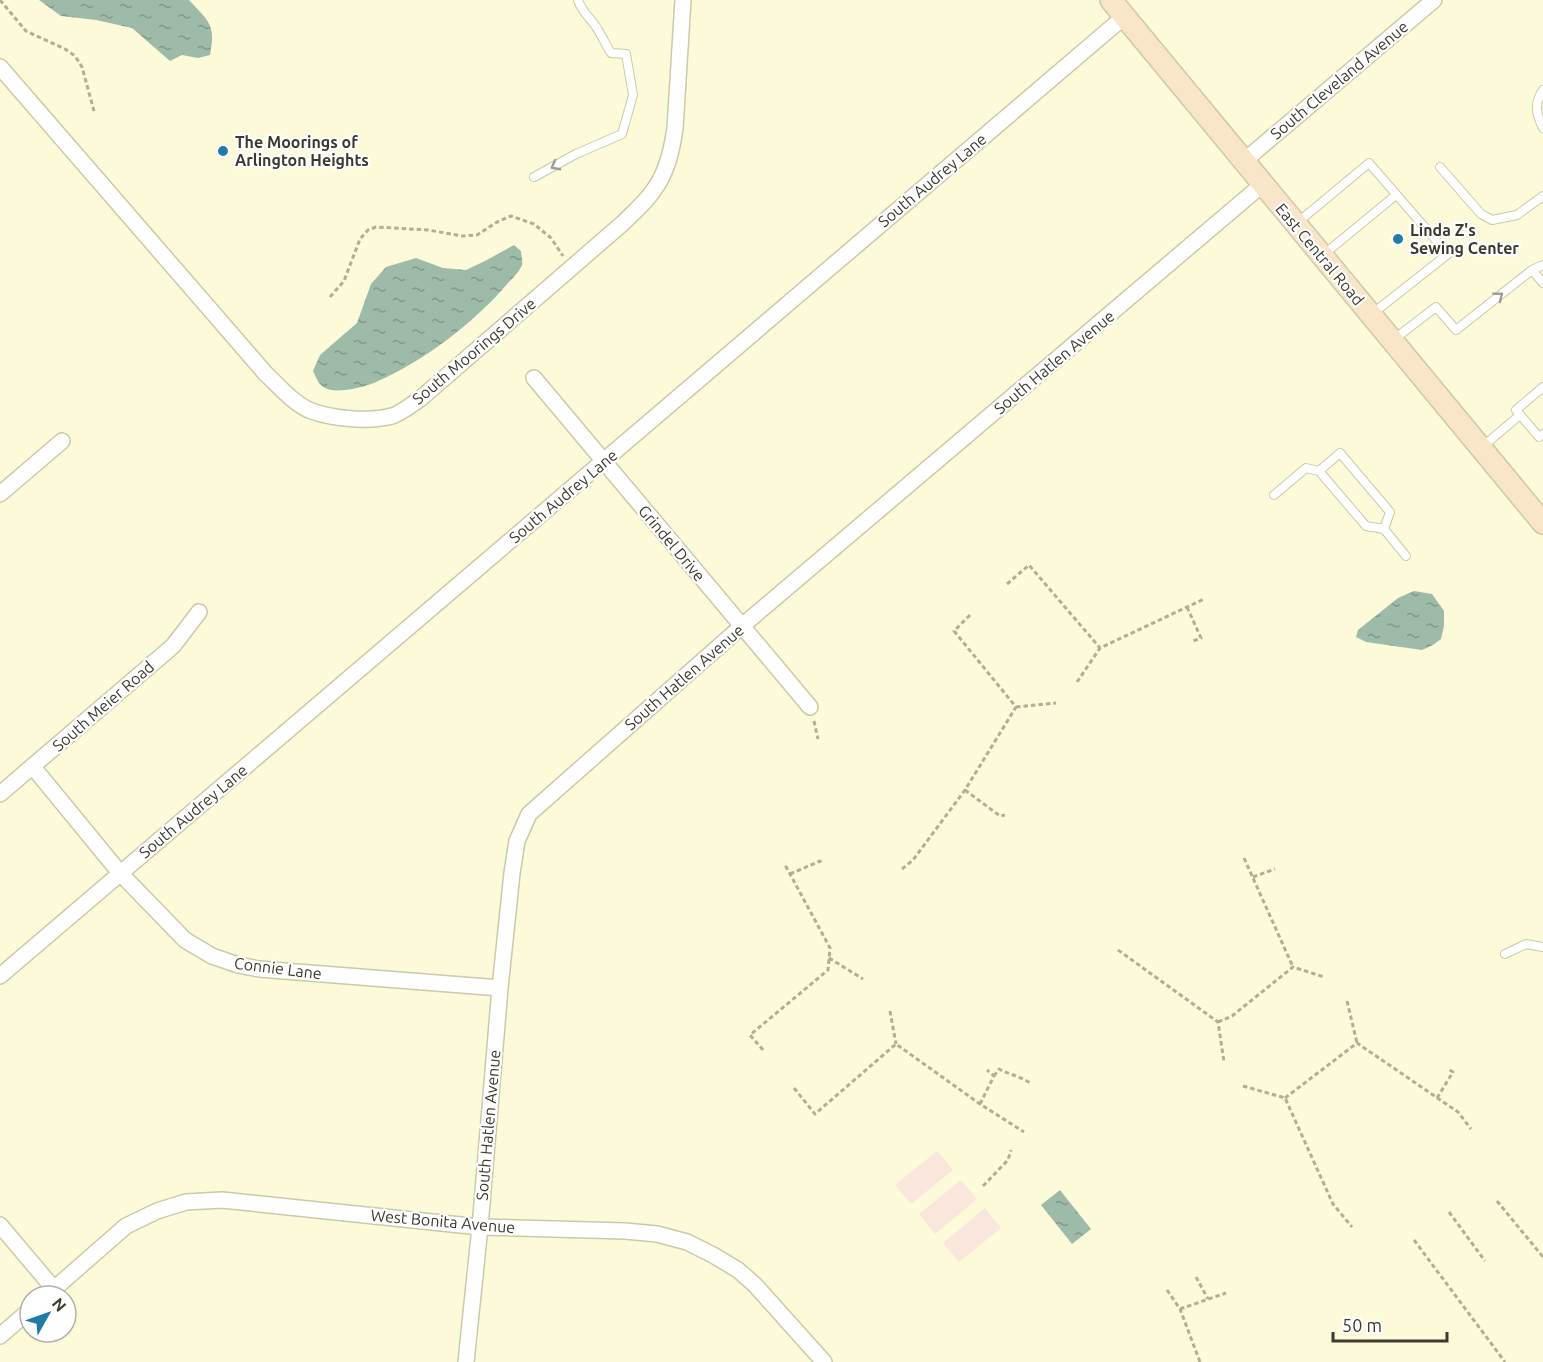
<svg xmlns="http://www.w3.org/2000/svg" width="1543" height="1362" viewBox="0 0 1543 1362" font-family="Ubuntu,sans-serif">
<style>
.grass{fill:#fae6dc}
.water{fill:url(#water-ripples)}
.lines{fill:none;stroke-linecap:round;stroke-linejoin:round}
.lane-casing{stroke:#ccc9a9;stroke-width:10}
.street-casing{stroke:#ccc9a9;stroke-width:18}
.secondary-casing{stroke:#ccc9a9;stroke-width:24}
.path{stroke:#b1ae96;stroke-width:3;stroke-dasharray:4.5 3;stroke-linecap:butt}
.lane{stroke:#fff;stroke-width:8}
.street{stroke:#fff;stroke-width:15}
.secondary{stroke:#f9e6c9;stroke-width:21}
.oneway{stroke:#9e9c96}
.poi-dot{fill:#217ba9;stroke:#fff;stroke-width:2}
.labels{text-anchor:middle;stroke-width:4.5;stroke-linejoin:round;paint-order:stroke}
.street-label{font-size:16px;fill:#3c3a2e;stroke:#fff}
.poi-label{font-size:16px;font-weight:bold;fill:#3c3a2e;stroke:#fff;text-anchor:start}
</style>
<defs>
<pattern id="water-ripples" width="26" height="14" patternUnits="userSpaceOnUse" patternTransform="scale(1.5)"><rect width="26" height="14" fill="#9ebaa8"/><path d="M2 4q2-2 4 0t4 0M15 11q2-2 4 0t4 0" fill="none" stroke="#829889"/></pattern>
</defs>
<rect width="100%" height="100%" fill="#fdfad9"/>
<path class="grass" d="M937 1151 953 1170 911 1204 895 1185Z
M961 1180 977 1199 935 1234 919 1214Z
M985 1208 1001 1228 959 1262 943 1243Z"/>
<path class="water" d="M39 0H189C209 22 216 24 210 55L198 58 182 55 170 61 132 28 96 20 61 16Z
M514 245 521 251C521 255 523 261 522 265 520 271 512 279 508 283 475 322 423 362 376 382 366 387 342 392 331 390 320 388 317 380 313 371L320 355 357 323 371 284 386 267 416 258 443 268 466 270 485 261Z
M1414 591 1432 594 1444 611V626L1441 639 1433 645 1422 650 1366 642 1356 637 1358 630 1398 598Z
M1060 1190 1091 1229 1072 1244 1041 1205Z"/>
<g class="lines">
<defs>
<path id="lane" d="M1543 90C1534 103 1536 114 1543 128
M1440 167 1481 214 1492 220 1517 215 1543 196
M534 177 576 154 622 134 633 95 626 54 611 53C606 45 603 38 598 30 592 19 582 13 578 0
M1297 223 1369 163 1448 254 1372 314
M1323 255 1396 195
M1532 270 1543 283
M1393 340 1436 307 1456 330 1532 270 1543 265
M1543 387 1516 410 1539 437 1543 434
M1482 447 1520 415
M1274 495 1306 468 1319 471
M1384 529 1366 526 1319 471 1340 453 1390 512 1384 529 1406 556
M1505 954 1526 944 1543 947"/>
<path id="street" d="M0 67 266 374C279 386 292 402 309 410 331 419 369 422 392 416 402 413 412 404 420 399L623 223C633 213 645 203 653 191 667 173 672 150 675 128L683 0
M1244 161 1434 0
M534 378 810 707
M0 494 62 441
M33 767 120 873 185 940 212 956 238 965 259 969 500 988
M0 794 173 646 199 612
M0 976 1125 16
M0 1225 54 1289
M46 1296 126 1226 157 1211 186 1202 222 1200 480 1227 625 1231 657 1234 687 1242 713 1255 738 1270 755 1285 824 1362
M0 1336 30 1310
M466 1362 480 1227 500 988 512 873 517 841 529 814 742 626 1263 184"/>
<path id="secondary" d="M1111 0 1543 523"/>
</defs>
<use href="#lane" class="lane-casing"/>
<use href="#street" class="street-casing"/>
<use href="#secondary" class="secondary-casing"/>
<path class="path" d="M0 0 26 31 65 49 75 56 82 67 94 111
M330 297 344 281 360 239 368 230 376 227 428 230 463 236 477 235 497 222 511 216 534 224 551 238 563 256
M1007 584 1029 565 1100 648
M1187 607 1201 638 1193 641
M1077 682 1100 648 1204 599
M1016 707 1056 703
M814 721 818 739
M965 790 1000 816 1005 815
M1244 858 1293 967
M902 869 913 860 965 790 1016 707 954 631 970 615
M790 874 820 861 822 863
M1253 877 1275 869
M1118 950 1218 1022 1224 1062
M829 958 863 979
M1347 1001 1357 1043
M890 1011 896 1044
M1218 1022 1232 1016 1293 967 1324 977
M763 1050 750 1035 828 970 830 948 784 863
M994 1076 999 1069C1010 1075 1020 1076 1030 1083
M1243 1086 1285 1098 1333 1204 1352 1227
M794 1088 815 1114 896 1044 980 1104 1024 1132
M1285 1098 1357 1043 1458 1112 1471 1129
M1437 1098 1453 1072 1448 1069
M980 1104 994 1076 987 1070
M983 1186 1008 1160 1011 1150
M1497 1201 1543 1257
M1449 1212 1485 1261
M1414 1240 1505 1362
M1196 1277 1208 1299
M1167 1290 1180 1309 1200 1362
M1180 1309 1226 1293"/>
<use href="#lane" class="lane"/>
<use href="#street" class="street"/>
<use href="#secondary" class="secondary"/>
</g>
<defs><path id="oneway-chevron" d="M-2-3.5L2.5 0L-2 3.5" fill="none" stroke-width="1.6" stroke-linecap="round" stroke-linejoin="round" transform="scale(1.5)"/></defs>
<g class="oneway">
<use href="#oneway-chevron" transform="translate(555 166) rotate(152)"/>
<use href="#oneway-chevron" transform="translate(1499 296) rotate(-38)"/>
</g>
<g class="poi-dot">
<circle cx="223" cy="151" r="6"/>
<circle cx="1398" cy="239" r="6"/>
</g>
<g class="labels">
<g class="street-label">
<text transform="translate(1339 80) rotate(-40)" y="6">South Cleveland Avenue</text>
<text transform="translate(932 180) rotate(-40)" y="6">South Audrey Lane</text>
<text transform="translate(1320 254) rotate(50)" y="6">East Central Road</text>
<text transform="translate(474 351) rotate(-40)" y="6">South Moorings Drive</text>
<text transform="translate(1054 362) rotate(-40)" y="6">South Hatlen Avenue</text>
<text transform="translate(563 496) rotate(-40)" y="6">South Audrey Lane</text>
<text transform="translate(672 543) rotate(50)" y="6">Grindel Drive</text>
<text transform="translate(684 677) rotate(-41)" y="6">South Hatlen Avenue</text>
<text transform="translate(103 706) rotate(-41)" y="6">South Meier Road</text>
<text transform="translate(193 811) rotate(-40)" y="6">South Audrey Lane</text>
<text transform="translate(278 968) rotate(7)" y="6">Connie Lane</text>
<text transform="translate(488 1125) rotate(-85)" y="6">South Hatlen Avenue</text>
<text transform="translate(443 1221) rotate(5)" y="6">West Bonita Avenue</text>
</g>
<g class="poi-label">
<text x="235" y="148">The Moorings of<tspan x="235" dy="18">Arlington Heights</tspan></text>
<text x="1410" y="236">Linda Z's<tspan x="1410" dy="18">Sewing Center</tspan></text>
</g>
</g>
<g transform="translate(48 1314) rotate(50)"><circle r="28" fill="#ffffff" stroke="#b1b0ab" stroke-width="1.5"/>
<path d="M0-4.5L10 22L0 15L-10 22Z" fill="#217ba9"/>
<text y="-9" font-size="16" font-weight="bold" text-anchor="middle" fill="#3c3a2e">N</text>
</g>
<path d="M1333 1332v9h114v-9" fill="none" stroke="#3c3a2e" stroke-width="3"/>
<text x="1342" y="1332" font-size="18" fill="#3c3a2e" stroke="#ffffff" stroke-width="4.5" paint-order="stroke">50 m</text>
</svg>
